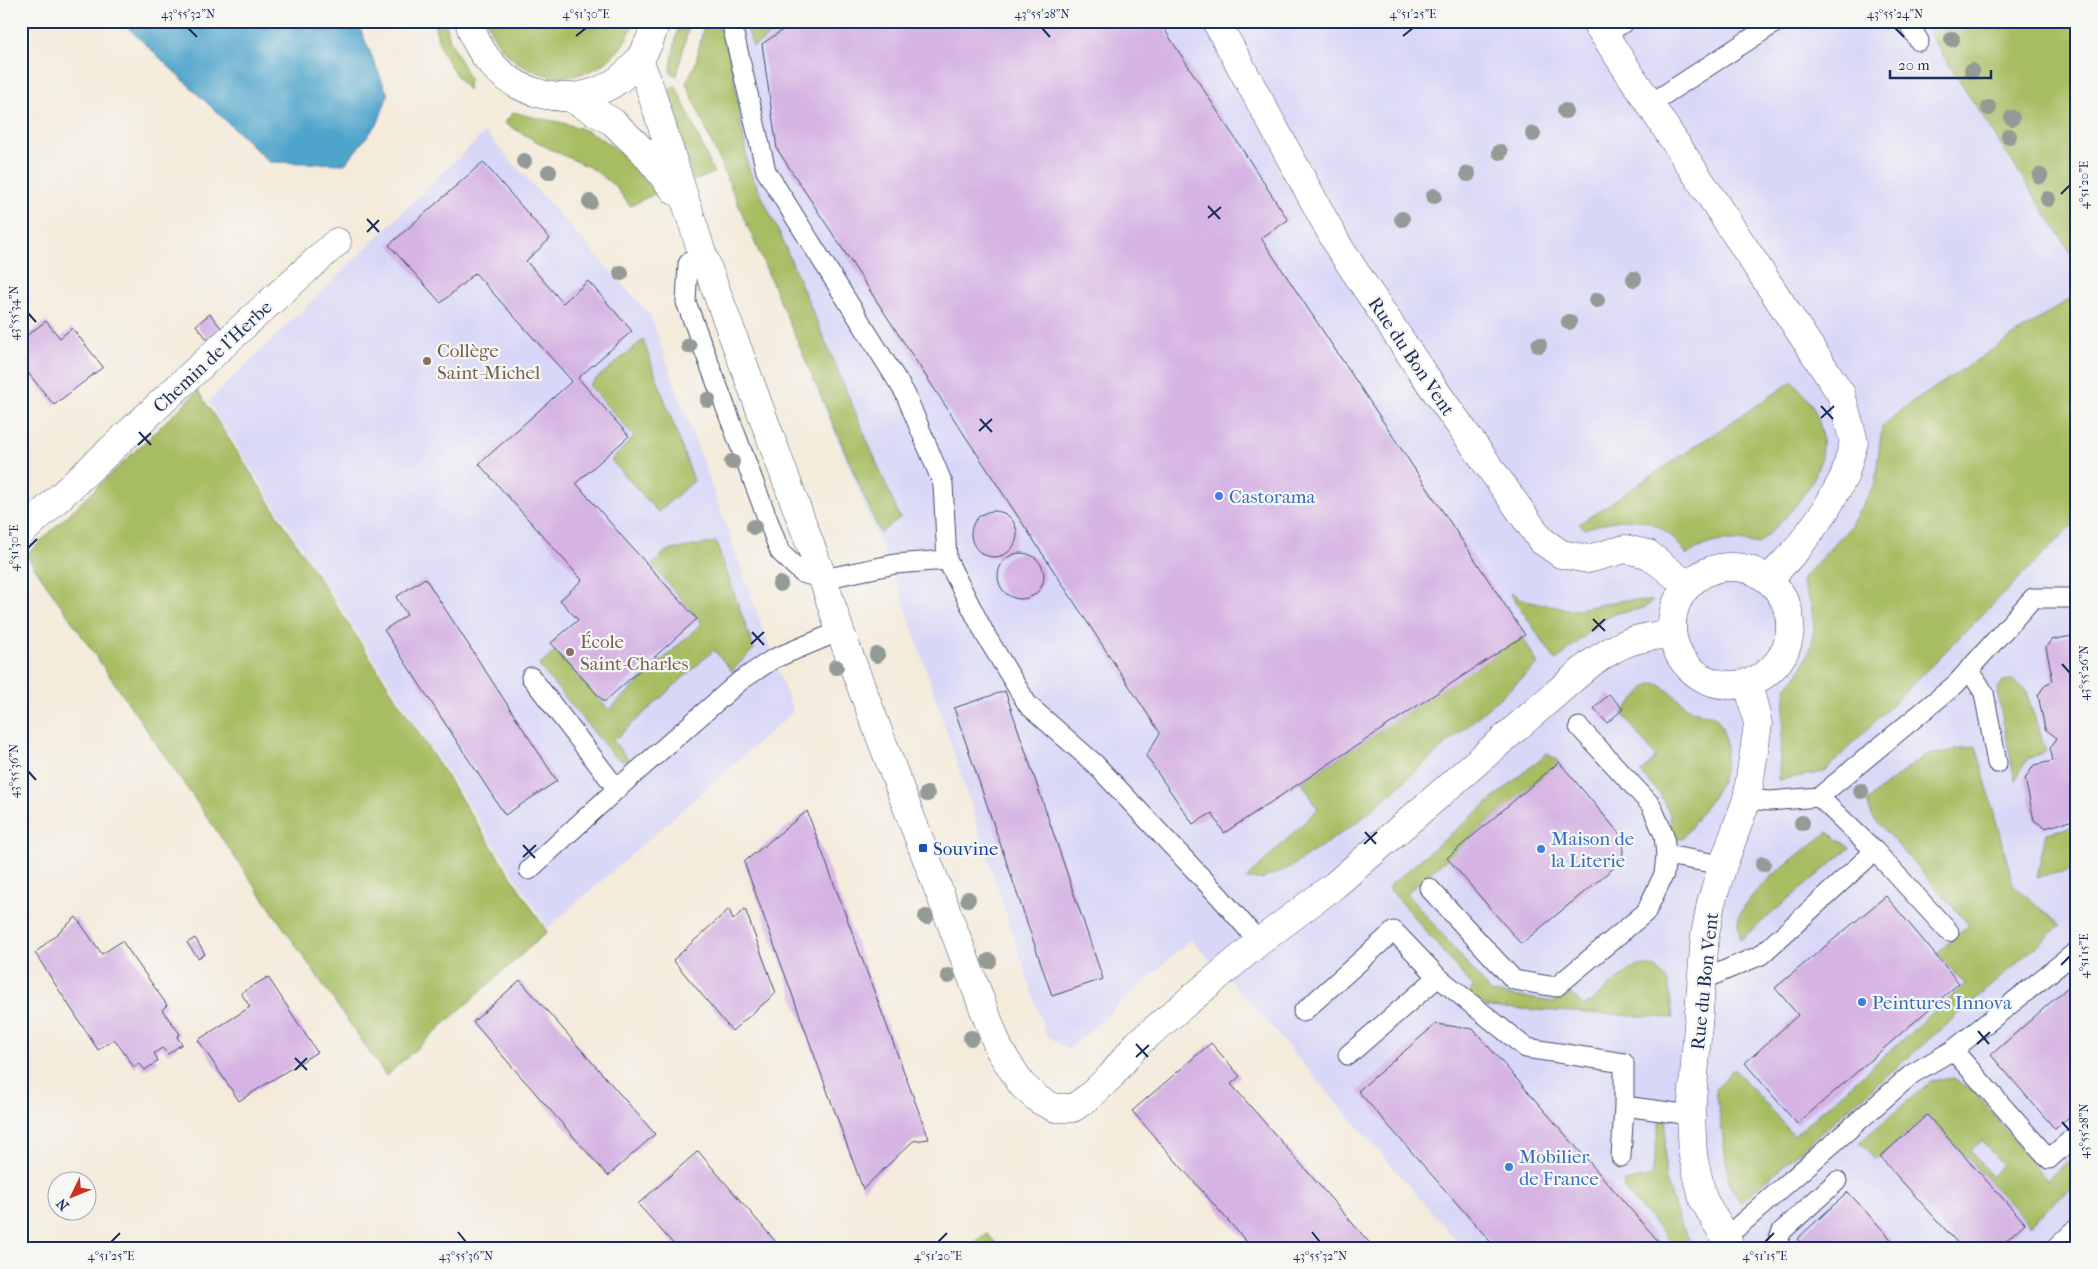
<svg xmlns="http://www.w3.org/2000/svg" width="2098" height="1269" viewBox="0 0 2098 1269" font-family="'IM FELL French Canon',serif">
<style>
.built{fill:#d9d7f7}
.green{fill:#a7bd62;stroke:#617660;fill-rule:evenodd}
.water{fill:#4fa4cb;stroke:#356a94}
.building{fill:#d5b3e3}
.lines{fill:none;stroke-linecap:round;stroke-linejoin:round}
.service-casing{stroke:#3c4b71;stroke-width:21}
.minor-casing{stroke:#3c4b71;stroke-width:29}
.tertiary-casing{stroke:#3c4b71;stroke-width:29}
.service{stroke:#fff;stroke-width:19}
.minor{stroke:#fff;stroke-width:28}
.tertiary{stroke:#fff;stroke-width:28}
.tree{fill:#949b97}
.ticks{fill:none;stroke:#1b2f5e;stroke-width:2}
.education-dot{fill:#8d6e63;stroke:#f6f6f2;stroke-width:2}
.shop-dot{fill:#3f7fe0;stroke:#f6f6f2;stroke-width:2}
.transit-dot{fill:#1a4fb4;stroke:#f6f6f2;stroke-width:2}
.labels{text-anchor:middle;stroke-width:4.5;stroke-linejoin:round;paint-order:stroke}
.education-label{font-size:19px;fill:#785e54;stroke:#f6f6f2;text-anchor:start}
.street-label{font-size:19px;fill:#1b2f5e;stroke:#f6f6f2}
.shop-label{font-size:19px;fill:#366cbe;stroke:#f6f6f2;text-anchor:start}
.transit-label{font-size:19px;fill:#164399;stroke:#f6f6f2;text-anchor:start}
.neatline{fill:none;stroke:#1b2f5e;stroke-width:2}
.ticks-label{font-size:12px;text-anchor:middle;fill:#1b2f5e}
</style>
<rect width="100%" height="100%" fill="#f6f6f2"/>
<filter id="ink" filterUnits="userSpaceOnUse"><feTurbulence type="fractalNoise" baseFrequency=".02" numOctaves="2"/><feDisplacementMap in="SourceGraphic" scale="10" xChannelSelector="R" yChannelSelector="G"/><feConvolveMatrix kernelMatrix="1 2 1 2 8 2 1 2 1" color-interpolation-filters="sRGB"/></filter>
<filter id="wash" filterUnits="userSpaceOnUse"><feTurbulence type="fractalNoise" baseFrequency=".0096" numOctaves="4" result="noise"/><feDisplacementMap in="SourceGraphic" scale="20" xChannelSelector="R" yChannelSelector="G"/><feGaussianBlur stdDeviation="1.12" result="paint"/><feColorMatrix in="noise" values="0 0 0 0 0 0 0 0 0 0 0 0 0 0 0 0 0 1.4 0 .05"/><feComposite in="paint" operator="in"/></filter>
<g filter="url(#wash)">
<rect width="100%" height="100%" fill="#f4ebdb"/>
<path class="built" d="M702 21H2077V1248H1463L1252 1005 1191 939 1069 1050 1046 1035 902 596 693 90Z
M485 132 650 315 793 712 548 928 208 402Z"/>
<path class="green" d="M434 21H445L450 40 469 78 468 90C449 67 438 51 434 21Z
M487 21H634C611 96 512 94 487 21Z
M679 21H690L677 76 670 72Z
M705 21H717L731 60 748 167 781 237 900 518 880 533 686 83 696 62Z
M745 21H791L753 47Z
M1921 21H2077V262Z
M676 86 714 173 694 181 670 116V89Z
M514 112C529 117 544 119 559 122 604 132 630 158 656 193L630 206 615 186 593 169 550 149 504 123Z
M2077 294V521L1824 772 1778 780 1786 688 1800 671 1811 648 1814 628 1811 604 1801 580 1850 527 1875 483 1882 426 1904 408Z
M643 340 694 481 658 512 611 460 634 437 589 385Z
M1793 381C1800 390 1809 399 1814 409 1841 466 1796 508 1758 544 1730 539 1711 538 1687 555 1657 512 1629 515 1584 529L1579 524Z
M198 391 547 932 386 1076 26 555Z
M716 542 754 649 732 671 714 650 613 741 630 761 621 760 613 755 539 666 555 651 609 710 702 623 652 565 666 551Z
M1510 593 1526 600 1573 610 1624 600 1653 601C1641 614 1622 608 1607 618 1589 631 1572 647 1556 661Z
M1522 636 1538 664 1359 821 1291 867 1262 879H1246L1318 809 1302 782Z
M2013 680 2025 689 2046 751 2027 759 2015 781 1997 690 2003 681Z
M1654 683C1670 688 1678 701 1691 710 1698 715 1709 711 1716 718 1730 733 1728 771 1718 787 1708 805 1695 821 1683 838L1676 840 1671 829 1670 815 1660 794 1641 773 1656 757 1622 713 1647 686Z
M1976 746 2013 884 2060 926 1740 1203 1729 1181 1716 1089 1734 1068 1794 1136 1965 984 1937 953 1969 925 1872 816 1867 802 1879 790 1924 756Z
M1547 753 1559 762 1407 893 1492 993 1555 1002 1570 992 1584 1007 1635 966H1654L1668 982 1673 1018 1486 1007 1468 995 1473 987 1388 887Z
M2077 826V869L2037 877 2046 833Z
M1828 832 1850 848 1740 940C1740 934 1738 927 1738 921 1742 893 1805 850 1828 832Z
M1954 1078 1977 1094 2046 1180 2077 1154V1183L2030 1225 1927 1115 1876 1160 1860 1142 1931 1081ZM1982 1141 2002 1164 1992 1177 1970 1151Z
M1660 1116 1666 1117 1665 1176 1679 1221 1694 1248H1680L1674 1245 1623 1188 1625 1182 1652 1176Z
M987 1233 1000 1248H970Z"/>
<path class="water" d="M121 21H357L388 95 378 123 345 164 269 162Z"/>
<g id="blocks">
<path class="building" d="M796 21H1159L1288 220 1261 238 1525 635 1224 833 1212 813 1193 824 1146 756 1160 733 777 149 762 44Z
M483 162 550 239 526 261 563 303 588 281 632 331 578 378 629 436 576 483 626 541 697 619 604 702 551 643 578 620 560 600 582 580 479 464 572 381 475 273 441 303 389 245Z
M210 314 222 329 211 344 196 325Z
M46 321 60 338 72 328 103 367 54 405 21 364V340Z
M971 534a23 23 0 1 1 46 0a23 23 0 1 1-46 0Z
M998 576a23 23 0 1 1 46 0a23 23 0 1 1-46 0Z
M425 578 557 781 505 815 384 630 407 615 396 597Z
M2077 635V819L2045 828 2034 820 2025 779 2034 765 2053 761 2050 748 2057 738 2045 729 2038 695 2046 684 2053 681 2046 647 2051 640Z
M1005 691 1103 979 1052 996 954 708Z
M1609 694 1623 709 1607 723 1594 708Z
M1559 762 1624 839 1622 861 1521 944 1447 858Z
M807 811 929 1139 913 1141 863 1189 744 862Z
M1886 896 1959 983 1797 1124 1745 1063 1798 1015 1775 988Z
M729 909 733 920 745 909 776 993 732 1031 673 960Z
M76 917 102 954 122 941 167 1005 162 1010 180 1034 177 1037 182 1044 168 1054 162 1048 154 1053 158 1061 145 1070 139 1063 134 1067 114 1039 98 1050 35 953Z
M195 938 205 954 198 958 187 943Z
M268 977 317 1052 239 1101 198 1040 250 1007 241 993Z
M2077 979V1110L2055 1129 1991 1055Z
M520 980 655 1134 608 1176 473 1022Z
M1436 1024 1473 1029 1660 1243V1248H1496L1358 1091Z
M1211 1043 1240 1076 1231 1084 1374 1248H1252L1132 1111Z
M1927 1115 2025 1223 1998 1248H1962L1880 1157Z
M698 1151 781 1248H677L638 1204Z
M1848 1192 1899 1248H1805L1797 1239Z"/>
</g>
</g>
<g filter="url(#ink)">
<use href="#blocks" fill-opacity="0" stroke="#3c4b71" stroke-width="1"/>
<g class="lines">
<defs>
<path id="service" d="M731 21 766 171 905 393 943 484 947 560 986 636 1028 705 1095 764 1220 897 1259 942
M1907 21 1919 41
M1605 35 1626 21
M1650 104 1778 21
M701 250 688 264 686 302 780 552 802 573 823 579 895 564 947 560
M21 507 33 522
M1969 669 1984 693 1997 763
M531 677 617 789
M1579 727 1651 805 1664 835 1666 855
M1819 797 1956 684 2033 598H2077
M1875 851 1949 932
M529 870 617 789 740 681 773 659 840 631
M1429 888 1514 980 1556 987 1646 912 1664 874 1666 855 1723 865
M1702 980 1761 955 1875 851 1819 797 1770 801 1747 799
M1303 1012 1394 931 1438 977
M1953 1050 2049 1159 2077 1134
M1348 1055 1438 977 1526 1048 1624 1063V1106
M1621 1157 1624 1106 1691 1115
M1725 1238 1912 1074 1953 1050 2077 951
M1775 1248 1782 1231 1837 1181
M2056 1248 2077 1228"/>
<path id="minor" d="M1216 21 1340 249 1420 369 1541 540 1561 554 1588 559 1625 549 1648 554 1687 585
M1595 21 1841 394 1854 442 1844 477 1825 511 1797 549 1768 580
M639 60 649 85 701 250 823 579 840 631 999 1049 1022 1085 1039 1100 1055 1108H1073L1089 1097 1111 1076 1137 1044 1259 942 1335 885 1590 664C1621 643 1634 637 1672 634
M569 97 613 122 645 153 675 191
M21 533 248 322 337 242
M1672 626a59 59 0 1 1 118 0a59 59 0 1 1-118 0Z
M1731 1248 1703 1199 1693 1156 1691 1115 1705 935 1711 903 1723 865 1747 799 1758 724 1748 682"/>
<path id="tertiary" d="M469 21C488 99 590 126 639 59 648 48 652 35 656 21"/>
</defs>
<use href="#service" class="service-casing"/>
<use href="#minor" class="minor-casing"/>
<use href="#tertiary" class="tertiary-casing"/>
<use href="#service" class="service"/>
<use href="#minor" class="minor"/>
<use href="#tertiary" class="tertiary"/>
</g>
<g class="tree">
<circle cx="1952" cy="39" r="8"/>
<circle cx="1972" cy="71" r="8"/>
<circle cx="1989" cy="108" r="8"/>
<circle cx="1565" cy="111" r="8"/>
<circle cx="2012" cy="118" r="8"/>
<circle cx="1533" cy="134" r="8"/>
<circle cx="2009" cy="136" r="8"/>
<circle cx="1500" cy="152" r="8"/>
<circle cx="524" cy="161" r="8"/>
<circle cx="549" cy="172" r="8"/>
<circle cx="1468" cy="174" r="8"/>
<circle cx="2040" cy="176" r="8"/>
<circle cx="1434" cy="196" r="8"/>
<circle cx="2048" cy="199" r="8"/>
<circle cx="590" cy="202" r="8"/>
<circle cx="1402" cy="219" r="8"/>
<circle cx="621" cy="273" r="8"/>
<circle cx="1634" cy="279" r="8"/>
<circle cx="1597" cy="300" r="8"/>
<circle cx="1569" cy="322" r="8"/>
<circle cx="1539" cy="345" r="8"/>
<circle cx="689" cy="346" r="8"/>
<circle cx="708" cy="400" r="8"/>
<circle cx="732" cy="462" r="8"/>
<circle cx="754" cy="527" r="8"/>
<circle cx="780" cy="584" r="8"/>
<circle cx="877" cy="655" r="8"/>
<circle cx="836" cy="667" r="8"/>
<circle cx="1861" cy="791" r="8"/>
<circle cx="927" cy="794" r="8"/>
<circle cx="1802" cy="823" r="8"/>
<circle cx="1763" cy="864" r="8"/>
<circle cx="968" cy="899" r="8"/>
<circle cx="926" cy="917" r="8"/>
<circle cx="989" cy="961" r="8"/>
<circle cx="948" cy="976" r="8"/>
<circle cx="971" cy="1038" r="8"/>
</g>
</g>
<path class="ticks" d="M188 28 197 37M1042 28 1050 37M1895 28 1904 37M576 36 586 28M1403 36 1413 28M2061 194 2070 185M1208 206 1220 219M1208 218 1221 207M367 219 379 232M367 232 379 220M28 313 36 322M1821 406 1833 419M1821 418 1834 406M980 419 992 432M979 431 992 419M139 432 151 445M138 445 151 433M28 548 37 539M1593 619 1605 631M1592 631 1605 619M752 632 764 645M751 644 764 632M2062 664 2070 673M28 771 36 780M1365 832 1376 844M1364 844 1377 832M523 845 535 858M523 857 536 845M2061 965 2070 956M1978 1031 1989 1044M1136 1044 1148 1057M1977 1044 1990 1032M1136 1057 1149 1045M295 1058 307 1070M295 1070 307 1058M2062 1122 2070 1131M458 1232 466 1242M1312 1232 1320 1242M111 1242 120 1233M938 1242 947 1233M1765 1242 1774 1233"/>
<g class="education-dot">
<circle cx="427" cy="361" r="5"/>
<circle cx="570" cy="652" r="5"/>
</g>
<g class="shop-dot">
<circle cx="1219" cy="496" r="5"/>
<circle cx="1541" cy="849" r="5"/>
<circle cx="1862" cy="1002" r="5"/>
<circle cx="1509" cy="1167" r="5"/>
</g>
<rect class="transit-dot" x="918" y="843" width="10" height="10" rx="2.5"/>
<g class="labels">
<g class="education-label">
<text x="437" y="357">Collège<tspan x="437" dy="22">Saint-Michel</tspan></text>
<text x="580" y="648">École<tspan x="580" dy="22">Saint-Charles</tspan></text>
</g>
<g class="street-label">
<text transform="translate(212 356) rotate(-43)" y="7">Chemin de l'Herbe</text>
<text transform="translate(1412 356) rotate(56)" y="7">Rue du Bon Vent</text>
<text transform="translate(1704 981) rotate(-84)" y="7">Rue du Bon Vent</text>
</g>
<g class="shop-label">
<text x="1229" y="503">Castorama</text>
<text x="1551" y="845">Maison de<tspan x="1551" dy="22">la Literie</tspan></text>
<text x="1872" y="1009">Peintures Innova</text>
<text x="1519" y="1163">Mobilier<tspan x="1519" dy="22">de France</tspan></text>
</g>
<g class="transit-label">
<text x="933" y="855">Souvine</text>
</g>
</g>
<rect width="2098" height="1269" fill="none" stroke="#f6f6f2" stroke-width="55"/>
<g transform="translate(72 1196) rotate(227)"><circle r="24" fill="#f6f6f2" stroke="#9ea6b7"/>
<path d="M0-4L9 19L0 12L-9 19Z" fill="#c8321e"/>
<text y="-8" font-size="14" font-weight="bold" text-anchor="middle" fill="#1b2f5e">N</text>
</g>
<path d="M1890 70v8h101v-8" fill="none" stroke="#1b2f5e" stroke-width="2.5"/>
<text x="1898" y="70" font-size="15" fill="#1b2f5e" stroke="#f6f6f2" stroke-width="4" paint-order="stroke">20 m</text>
<rect x="28" y="28" width="2042" height="1214" class="neatline"/>
<g class="ticks-label">
<text x="188" y="18">43°55'32"N</text>
<text x="586" y="18">4°51'30"E</text>
<text x="1042" y="18">43°55'28"N</text>
<text x="1413" y="18">4°51'25"E</text>
<text x="1895" y="18">43°55'24"N</text>
<text transform="translate(2084 185) rotate(-90)" y="4">4°51'20"E</text>
<text transform="translate(14 313) rotate(-90)" y="4">43°55'34"N</text>
<text transform="translate(14 548) rotate(-90)" y="4">4°51'30"E</text>
<text transform="translate(2084 673) rotate(-90)" y="4">43°55'26"N</text>
<text transform="translate(14 771) rotate(-90)" y="4">43°55'36"N</text>
<text transform="translate(2084 956) rotate(-90)" y="4">4°51'15"E</text>
<text transform="translate(2084 1131) rotate(-90)" y="4">43°55'28"N</text>
<text x="111" y="1260">4°51'25"E</text>
<text x="466" y="1260">43°55'36"N</text>
<text x="938" y="1260">4°51'20"E</text>
<text x="1320" y="1260">43°55'32"N</text>
<text x="1765" y="1260">4°51'15"E</text>
</g>
</svg>
